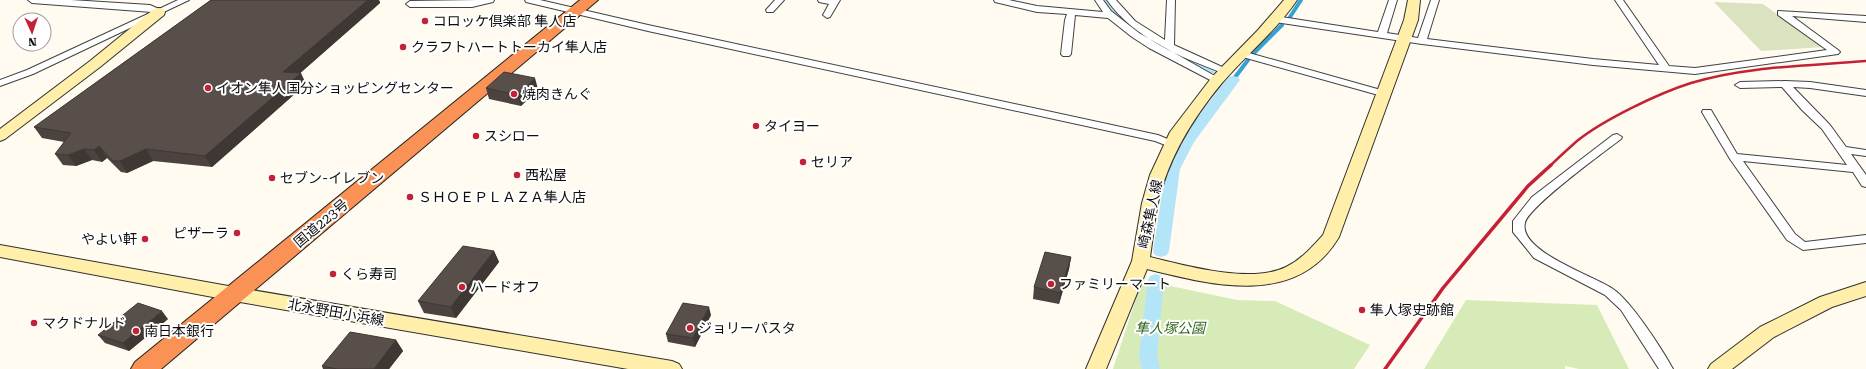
<svg xmlns="http://www.w3.org/2000/svg" width="1866" height="369" viewBox="0 0 1866 369" font-family="'Roboto Serif','Noto Sans JP',serif">
<style>
.green{fill:#d7ebb8}
.cemetery{fill:#dae2c0}
.lines{fill:none;stroke-linecap:round;stroke-linejoin:round}
.stream{stroke:#37a1d2;stroke-width:4}
.canal{fill:#b3e4f8;fill-rule:evenodd}
.street-casing{stroke:#414141;stroke-width:2}
.secondary-casing{stroke:#303030;stroke-width:2}
.highway-casing{stroke:#1f1f1f;stroke-width:2}
.street{fill:#fff;fill-rule:evenodd}
.secondary{fill:#ffefab;fill-rule:evenodd}
.highway{fill:#f99254;fill-rule:evenodd}
.rail-far1{stroke:#c42137;stroke-width:2.5}
.rail{stroke:#c42137;stroke-width:3.5}
.wall{fill:#4c4340}
.shaded-wall{fill:#3e3734}
.building{fill:#584e4a;stroke:#3e3734}
.poi-dot{fill:#c42137;stroke:#fff;stroke-width:1.5}
.labels{text-anchor:middle;stroke-width:4;stroke-linejoin:round;paint-order:stroke}
.poi-label{font-size:14px;fill:#0e0e0e;stroke:#fff;text-anchor:start}
.street-label{font-size:14px;fill:#0e0e0e;stroke:#fff}
.park-label{font-size:14px;font-style:italic;fill:#32691c;stroke:#fff}
</style>
<rect width="100%" height="100%" fill="#fffbf0"/>
<path class="green" d="M1142 280 1237 300 1275 301 1370 345 1354 369H1113Z
M1466 300 1597 305 1629 369H1579L1565 366V369H1424Z"/>
<path class="cemetery" d="M1714 2 1763 4 1823 47 1761 51Z"/>
<g class="lines">
<path class="stream" d="M1290 17 1301 0
M1253 54 1282 25
M1233 80 1248 60"/>
<path class="canal" d="M1098 0H1110C1135 33 1178 49 1214 67L1216 70 1214 73H1204L1141 40 1111 18Z
M1233 76 1238 77 1240 80 1194 142 1180 169 1169 251 1167 255 1161 257 1155 255 1153 251 1166 169 1182 138 1228 77Z
M1156 274 1162 276 1164 280 1157 356 1160 369H1142L1139 356 1148 280 1150 276Z"/>
<defs>
<path id="street" d="M28 0H71L150 5 159 9 178 0H189L33 74 0 86V80L27 70 152 12 32 3Z
M478 0H494L493 2 472 7H410L406 4 410 1Z
M525 0H540L648 25 1158 135 1177 143 1178 145 1173 148 1155 141 648 31 526 2Z
M775 0H784L773 12H767L766 10Z
M818 0H840L830 17 827 18 823 15 829 4 819 2Z
M994 0H1009L1037 6 1103 12 1095 0H1103L1111 11 1139 33 1222 80 1217 83 1214 82 1149 48 1132 37 1108 18 1075 15 1071 54 1069 56H1063L1061 54 1065 20 1067 14 1037 12 995 2Z
M1107 0H1116L1135 21 1165 40 1167 0H1175L1174 45 1231 71 1229 73H1223C1180 57 1134 38 1107 0Z
M1389 0H1397L1387 33 1418 38 1431 0H1439L1427 39 1593 59 1659 65 1615 0H1623L1669 66 1695 68 1827 50 1778 15V11L1866 16V22L1792 16 1838 50 1840 52 1838 54 1695 74 1593 65 1422 44 1275 22 1271 19 1275 16 1378 32Z
M1242 51 1388 92 1390 94 1388 96H1382L1239 56 1237 54 1239 52Z
M1785 81 1810 82 1866 90V96L1810 88 1793 87 1830 125 1846 147 1866 150V156L1851 154 1866 175V187L1862 186 1853 172 1743 161 1795 234 1805 242 1866 235V243L1803 250 1787 240 1730 159 1702 112 1703 110H1711L1737 154 1847 165 1822 129 1802 110 1782 87 1740 88 1735 85 1740 82Z
M1617 134 1622 137 1621 139C1604 152 1528 207 1525 223 1518 251 1594 276 1613 289 1631 301 1662 349 1673 369H1659L1621 310 1605 295 1534 258 1513 232V221L1532 197 1613 135Z"/>
<path id="secondary" d="M1284 0H1297C1276 31 1246 55 1222 83 1193 118 1168 158 1158 203 1154 221 1153 239 1150 257 1187 266 1251 284 1286 267 1302 259 1312 247 1323 235L1404 20 1408 0H1420L1418 20 1339 237C1297 308 1212 285 1147 269L1106 369H1086L1132 261 1142 203 1150 175 1170 132 1212 77 1258 30Z
M159 8 164 9 165 12 164 15 100 67 5 139 0 141V129L90 61 154 9Z
M0 245 234 287 672 361 679 364 682 369H628L234 301 0 257Z
M1866 282V296L1832 307 1774 337 1732 369H1708L1711 364 1760 327 1820 297Z"/>
<path id="highway" d="M580 0H598L161 369H131L135 362Z"/>
</defs>
<use href="#street" class="street-casing"/>
<use href="#secondary" class="secondary-casing"/>
<use href="#highway" class="highway-casing"/>
<use href="#street" class="street"/>
<use href="#secondary" class="secondary"/>
<use href="#highway" class="highway"/>
<path class="rail-far1" d="M1550 166C1559 157 1568 149 1577 141 1603 120 1659 93 1691 83 1747 66 1808 66 1866 61"/>
<path class="rail" d="M1385 369 1443 288 1528 186 1551 165"/>
</g>
<path class="wall" d="M211 0H379L380 3 300 73 306 84 212 167 153 161 127 173 121 172 107 158 102 162 92 160 76 166 63 165 55 154 64 142 42 138 34 127Z
M486 88 538 89 521 106 489 99Z
M494 251 499 262 456 318 424 313 418 301Z
M1071 257 1069 269 1059 304 1033 299 1034 287Z
M711 315 695 347 668 342 666 334Z
M168 319 129 351 105 343 98 335Z
M396 340 403 351 389 369H323L322 366Z"/>
<path class="shaded-wall" d="M368 0H379L380 3 289 83 283 72Z
M301 73 306 84 212 167 205 156Z
M535 78 538 89 521 106 517 95Z
M99 146 107 158 102 162 94 150Z
M84 149 92 160 76 166 68 155Z
M146 149 153 161 127 173 120 161Z
M494 251 499 262 456 318 451 307Z
M1071 257 1069 269 1059 304 1060 293Z
M709 307 711 315 695 347 693 338Z
M162 311 168 319 129 351 123 343Z
M396 340 403 351 389 369H374Z"/>
<path class="building" d="M211 0H368L283 72 301 73 205 156 146 149 120 161H113L99 146 94 150 84 149 68 155 55 154 71 133 34 127Z
M504 72 535 78 517 95 486 88Z
M463 246 494 251 451 307 418 301Z
M1045 252 1071 257 1060 293 1034 287Z
M138 303 162 311 123 343 98 335Z
M683 303 709 307 693 338 666 334Z
M350 332 396 340 374 369H337L322 366Z"/>
<g class="poi-dot">
<circle cx="425" cy="21" r="4"/>
<circle cx="403" cy="47" r="4"/>
<circle cx="208" cy="88" r="4"/>
<circle cx="514" cy="94" r="4"/>
<circle cx="756" cy="126" r="4"/>
<circle cx="476" cy="136" r="4"/>
<circle cx="803" cy="162" r="4"/>
<circle cx="517" cy="175" r="4"/>
<circle cx="272" cy="178" r="4"/>
<circle cx="410" cy="197" r="4"/>
<circle cx="237" cy="233" r="4"/>
<circle cx="145" cy="239" r="4"/>
<circle cx="333" cy="274" r="4"/>
<circle cx="1051" cy="284" r="4"/>
<circle cx="462" cy="287" r="4"/>
<circle cx="1362" cy="310" r="4"/>
<circle cx="34" cy="323" r="4"/>
<circle cx="690" cy="328" r="4"/>
<circle cx="136" cy="331" r="4"/>
</g>
<g class="labels">
<g class="poi-label">
<text x="433" y="26">コロッケ倶楽部 隼人店</text>
<text x="411" y="52">クラフトハートトーカイ隼人店</text>
<text x="216" y="93">イオン隼人国分ショッピングセンター</text>
<text x="522" y="99">焼肉きんぐ</text>
<text x="764" y="131">タイヨー</text>
<text x="484" y="141">スシロー</text>
<text x="811" y="167">セリア</text>
<text x="525" y="180">西松屋</text>
<text x="280" y="183">セブン-イレブン</text>
<text x="418" y="202">ＳＨＯＥＰＬＡＺＡ隼人店</text>
<text x="229" y="238" text-anchor="end">ピザーラ</text>
<text x="137" y="244" text-anchor="end">やよい軒</text>
<text x="341" y="279">くら寿司</text>
<text x="1059" y="289">ファミリーマート</text>
<text x="470" y="292">ハードオフ</text>
<text x="1370" y="315">隼人塚史跡館</text>
<text x="42" y="328">マクドナルド</text>
<text x="698" y="333">ジョリーパスタ</text>
<text x="144" y="336">南日本銀行</text>
</g>
<g class="street-label">
<text transform="translate(1150 214) rotate(-78)" y="5">崎森隼人線</text>
<text transform="translate(321 223) rotate(-40)" y="5">国道223号</text>
<text transform="translate(336 312) rotate(10)" y="5">北永野田小浜線</text>
</g>
<g class="park-label">
<text x="1170" y="333">隼人塚公園</text>
</g>
</g>
<g transform="translate(32 32) rotate(177)"><circle r="19" fill="#ffffff" stroke="#9f9f9f"/>
<path d="M0-3L7 15L0 10L-7 15Z" fill="#c42137"/>
<text y="-6" font-size="11" font-weight="bold" text-anchor="middle" fill="#0e0e0e">N</text>
</g>
</svg>
